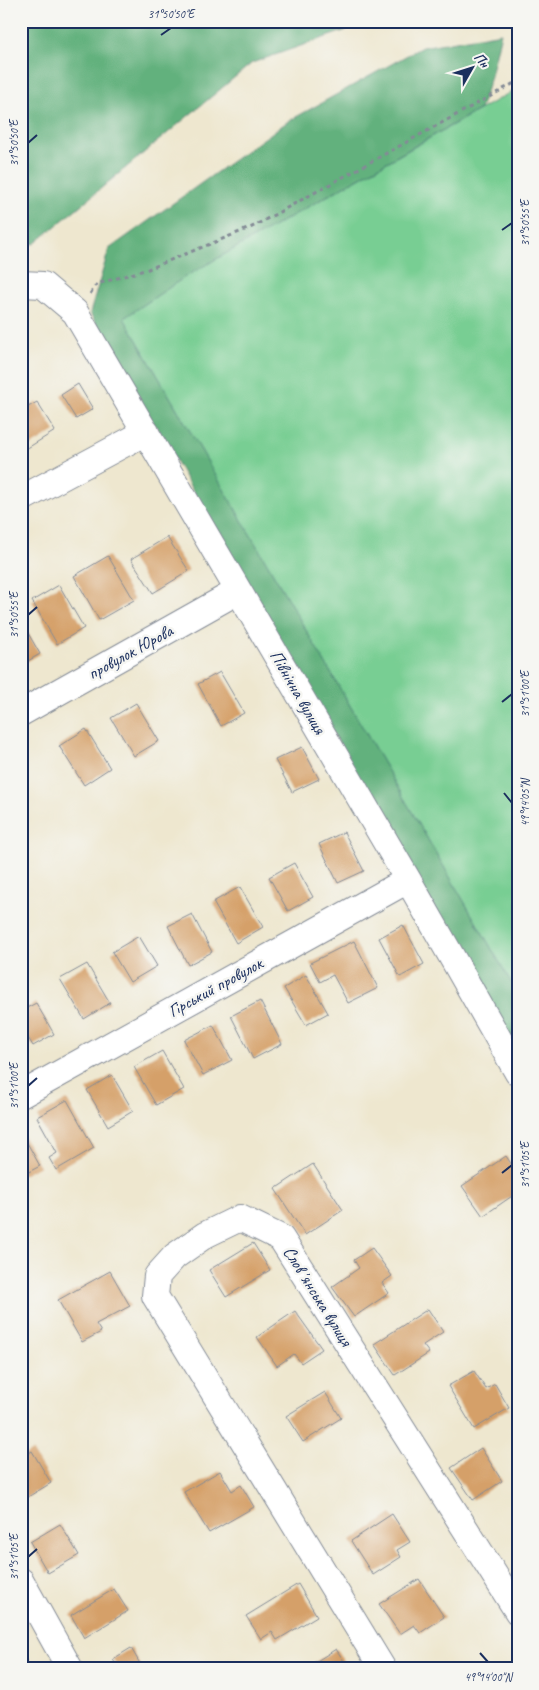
<svg xmlns="http://www.w3.org/2000/svg" width="539" height="1690" viewBox="0 0 539 1690" font-family="Caveat,sans-serif">
<style>
.green{fill:#78ce93;stroke:#4a7e78}
.forest{fill:#62b17d;stroke:#3e706e}
.building{fill:#d5a069}
.lines{fill:none;stroke-linecap:round;stroke-linejoin:round}
.street-casing{stroke:#848b96;stroke-width:28}
.path{stroke:#848b96;stroke-width:3;stroke-dasharray:4 4;stroke-linecap:butt}
.street{stroke:#fff;stroke-width:26}
.ticks{fill:none;stroke:#1b2f5e;stroke-width:2}
.labels{text-anchor:middle;stroke-width:5;stroke-linejoin:round;paint-order:stroke}
.street-label{font-size:18px;fill:#1b2f5e;stroke:#f6f6f2}
.neatline{fill:none;stroke:#1b2f5e;stroke-width:2}
.ticks-label{font-size:12px;text-anchor:middle;fill:#1b2f5e}
</style>
<rect width="100%" height="100%" fill="#f6f6f2"/>
<filter id="ink" filterUnits="userSpaceOnUse"><feTurbulence type="fractalNoise" baseFrequency=".02" numOctaves="2"/><feDisplacementMap in="SourceGraphic" scale="10" xChannelSelector="R" yChannelSelector="G"/><feConvolveMatrix kernelMatrix="1 2 1 2 8 2 1 2 1" color-interpolation-filters="sRGB"/></filter>
<filter id="wash" filterUnits="userSpaceOnUse"><feTurbulence type="fractalNoise" baseFrequency=".0096" numOctaves="4" result="noise"/><feDisplacementMap in="SourceGraphic" scale="20" xChannelSelector="R" yChannelSelector="G"/><feGaussianBlur stdDeviation="1.12" result="paint"/><feColorMatrix in="noise" values="0 0 0 0 0 0 0 0 0 0 0 0 0 0 0 0 0 1.4 0 .05"/><feComposite in="paint" operator="in"/></filter>
<g filter="url(#wash)">
<rect width="100%" height="100%" fill="#eee7cf"/>
<path class="green" d="M518 88V994L124 318 188 275Z"/>
<path class="forest" d="M21 21H372L252 63 34 244 21 242Z
M501 33 490 80 480 109 188 275 124 318 518 994V1053L90 313 109 249 287 122 422 47Z"/>
<g id="blocks">
<path class="building" d="M78 384 93 409 76 419 61 395Z
M37 402 55 431 21 452V411Z
M167 537 189 571 153 593 131 559Z
M108 556 134 600 99 620 74 576Z
M59 585 84 628 57 644 32 601Z
M21 621 40 654 21 665Z
M220 672 244 713 221 726 198 684Z
M136 703 159 741 134 756 111 718Z
M86 729 110 768 84 785 59 746Z
M302 747 319 779 292 792 275 760Z
M344 832 364 871 338 883 319 844Z
M294 863 313 897 288 911 269 877Z
M240 887 263 927 236 943 213 902Z
M192 914 212 952 188 965 168 926Z
M403 925 424 964 400 977 379 938Z
M139 936 157 966 130 982 112 952Z
M354 941 378 988 348 1003 333 975 320 982 310 963Z
M87 964 110 1003 84 1019 60 979Z
M306 975 328 1013 306 1025 284 988Z
M260 1001 282 1044 253 1059 231 1016Z
M36 1003 54 1034 33 1046 21 1026V1011Z
M213 1025 232 1060 203 1075 184 1040Z
M162 1051 184 1089 156 1105 134 1067Z
M112 1075 133 1111 108 1126 87 1090Z
M67 1100 94 1148 56 1170 49 1158 57 1153 37 1117Z
M21 1132 40 1166 21 1176Z
M506 1156 518 1174V1192L483 1216 462 1186Z
M313 1164 343 1210 305 1235 275 1189Z
M253 1243 270 1270 226 1297 209 1270Z
M372 1248 392 1276 382 1283 389 1293 354 1317 332 1287 359 1268 354 1260Z
M110 1271 130 1306 96 1324 101 1332 82 1342 58 1300Z
M428 1309 443 1332 423 1345 429 1353 395 1375 374 1344Z
M295 1311 322 1349 301 1363 294 1354 277 1366 257 1337Z
M474 1371 486 1389 495 1384 509 1408 474 1429 448 1386Z
M325 1392 341 1418 303 1442 286 1416Z
M481 1448 502 1481 473 1500 451 1468Z
M32 1451 51 1483 21 1501V1458Z
M220 1471 232 1491 241 1485 254 1507 209 1533 184 1492Z
M392 1514 410 1542 397 1550 401 1557 373 1575 351 1541Z
M60 1524 79 1555 48 1573 30 1542Z
M419 1579 444 1617 420 1633 414 1625 400 1634 379 1604Z
M298 1584 317 1616 277 1640 272 1632 261 1639 246 1616Z
M114 1589 128 1611 84 1638 71 1615Z
M131 1648 143 1669H115L117 1667 113 1659Z
M336 1649 349 1669H304Z
M25 1658 31 1669H21V1660Z"/>
</g>
</g>
<g filter="url(#ink)">
<use href="#blocks" fill-opacity="0" stroke="#848b96" stroke-width="1"/>
<g class="lines">
<defs>
<path id="street" d="M21 284 43 285 75 312 408 880 518 1073
M21 499 146 432
M21 713 238 591
M21 1095 408 880
M21 1581 70 1669
M383 1669 155 1296 157 1276 175 1256 205 1235 240 1218 281 1238 518 1612"/>
</defs>
<use href="#street" class="street-casing"/>
<path class="path" d="M90 294 97 284 148 269 252 227 518 81"/>
<use href="#street" class="street"/>
</g>
</g>
<path class="ticks" d="M161 35 171 28M28 143 37 135M502 230 512 223M28 615 37 607M502 702 512 694M504 793 512 803M28 1086 37 1078M502 1173 512 1165M28 1557 37 1549M480 1653 488 1662"/>
<g class="labels">
<g class="street-label">
<text transform="translate(130 652) rotate(-29)" y="6">провулок Юрова</text>
<text transform="translate(298 692) rotate(60)" y="6">Північна вулиця</text>
<text transform="translate(215 987) rotate(-29)" y="6">Гірський провулок</text>
<text transform="translate(318 1296) rotate(58)" y="6">Словʼянська вулиця</text>
</g>
</g>
<rect width="539" height="1690" fill="none" stroke="#f6f6f2" stroke-width="55"/>
<g transform="translate(472 68) rotate(51)" stroke="#f6f6f2" stroke-width="4" paint-order="stroke">
<path d="M0-4L9 19L0 12L-9 19Z" fill="#1b2f5e"/>
<text y="-8" font-size="14" font-weight="bold" text-anchor="middle" fill="#1b2f5e">Пн</text>
</g>
<rect x="28" y="28" width="484" height="1634" class="neatline"/>
<g class="ticks-label">
<text x="171" y="18">31°50'50"E</text>
<text transform="translate(14 143) rotate(-90)" y="4">31°50'50"E</text>
<text transform="translate(525 223) rotate(-90)" y="4">31°50'55"E</text>
<text transform="translate(14 615) rotate(-90)" y="4">31°50'55"E</text>
<text transform="translate(525 694) rotate(-90)" y="4">31°51'00"E</text>
<text transform="translate(525 803) rotate(-90)" y="4">49°14'05"N</text>
<text transform="translate(14 1086) rotate(-90)" y="4">31°51'00"E</text>
<text transform="translate(525 1165) rotate(-90)" y="4">31°51'05"E</text>
<text transform="translate(14 1557) rotate(-90)" y="4">31°51'05"E</text>
<text x="488" y="1681">49°14'00"N</text>
</g>
</svg>
